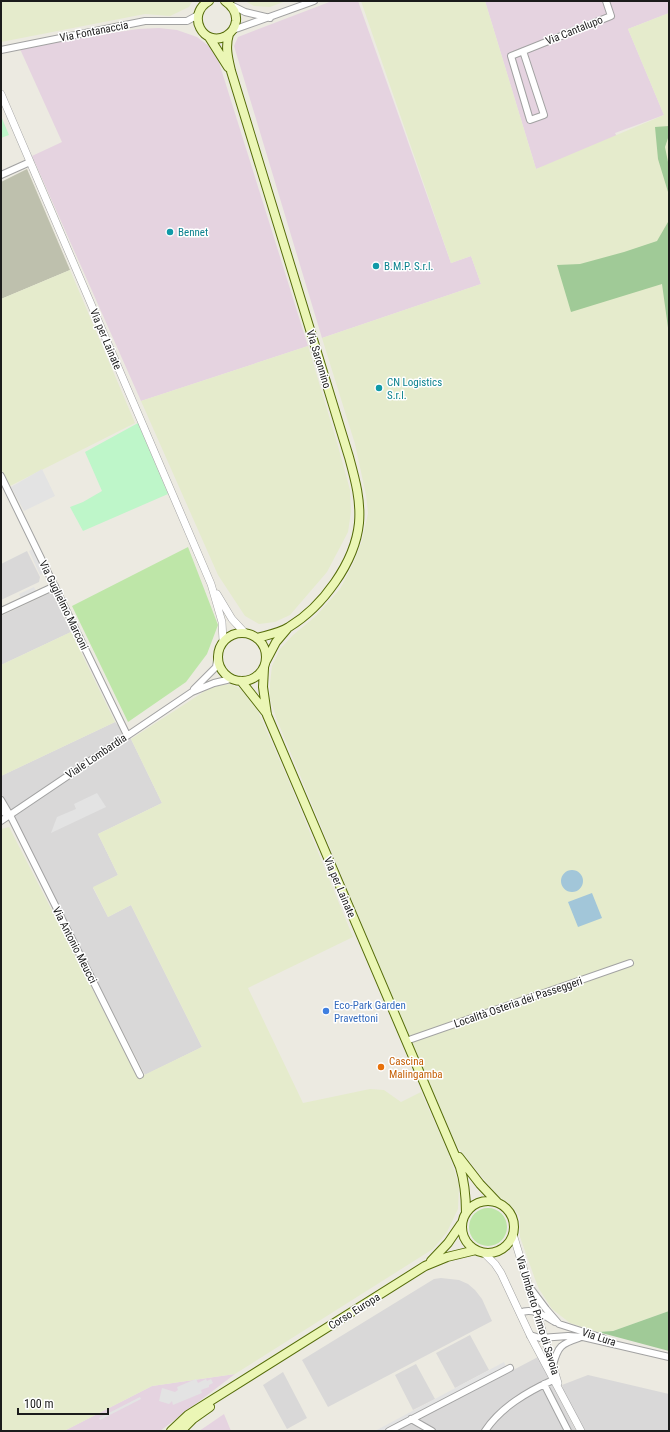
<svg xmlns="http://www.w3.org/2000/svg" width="670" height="1432" viewBox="0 0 670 1432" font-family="'Roboto Condensed',sans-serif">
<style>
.residential{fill:#d9d8d8}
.industrial{fill:#e5d3e0}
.construction{fill:#bec0ad}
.farmland{fill:#e5ebcc}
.grass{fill:#bee6a8}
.forest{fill:#a0ca97}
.park{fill:#bef6c9}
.parking{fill:#e3e3e3}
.water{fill:#a2c6d9}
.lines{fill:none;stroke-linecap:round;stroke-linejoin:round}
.minor-casing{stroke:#a2a2a2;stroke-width:8}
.tertiary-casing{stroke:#a2a2a2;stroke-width:8}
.secondary-casing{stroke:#556c09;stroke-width:10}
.minor{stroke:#fff;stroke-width:6}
.tertiary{stroke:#fff;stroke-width:7}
.secondary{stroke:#ebf6b5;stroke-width:8}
.culture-dot{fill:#0f9aa8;stroke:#fff;stroke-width:1.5}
.shop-dot{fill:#3f7fe0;stroke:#fff;stroke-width:1.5}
.food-dot{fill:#e8710a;stroke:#fff;stroke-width:1.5}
.labels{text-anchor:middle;stroke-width:3;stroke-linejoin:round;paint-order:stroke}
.street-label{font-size:11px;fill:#1b1b1b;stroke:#fff}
.culture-label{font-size:11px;fill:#0d838f;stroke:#fff;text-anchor:start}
.shop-label{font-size:11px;fill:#366cbe;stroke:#fff;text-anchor:start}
.food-label{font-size:11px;fill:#c56008;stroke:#fff;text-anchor:start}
</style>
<rect width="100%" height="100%" fill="#eceae1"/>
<path class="residential" d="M27 551 40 577 39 582 1 600V564Z
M52 592 71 632 1 665V616Z
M115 722 131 739 162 803 98 834 118 875 93 888 108 917 131 905 202 1047 145 1075 1 793V776Z
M441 1278 459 1280 468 1284 475 1290 482 1299 492 1321 328 1407 302 1360 434 1279Z
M470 1335 489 1370 455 1388 436 1353Z
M538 1357 576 1431H396Z
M416 1364 435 1399 413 1410 395 1375Z
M283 1372 307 1418 287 1429 263 1385Z
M588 1375 669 1394V1431H584L565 1397 562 1385Z"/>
<path class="industrial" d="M332 1H358L451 263 471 256 481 284 322 338 234 46 238 37Z
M485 1H669V13L628 29 664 115 615 133 620 142 536 169Z
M159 28 177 30 197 37 210 47 217 56 308 346 141 401 32 156 62 142 20 49 65 40 138 29Z
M235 1374 160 1431H64L152 1386Z
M224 1414 231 1431H199L208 1425Z"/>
<path class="construction" d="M27 169 70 270 1 299V182Z"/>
<path class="farmland" d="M1 1H192V2L189 7 170 16 145 14 1 42Z
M245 1H286L270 7 254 6Z
M361 1H485L536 169 664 115 628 29 669 13V1311L613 1331 598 1332 570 1323 552 1309 539 1289 535 1279 520 1237V1217L515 1210 507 1204 496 1194 457 1146 417 1057 277 720 270 699V683L272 666 280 649 293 635 316 616 340 589 353 564 362 541 368 513 366 495 355 444 322 338 481 284 471 256 451 263Z
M70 270 135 423 10 486 1 469V299Z
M308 346 338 446 350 490 351 512 348 532 327 572 290 615 275 622 259 624 245 616 218 575 141 401Z
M71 632 115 722 1 776V665Z
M230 684 241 689 256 707 287 777 353 937 248 988 303 1103 370 1089 384 1090 401 1102 421 1092 448 1152 459 1185 458 1209 447 1232 433 1249 235 1374 152 1386 64 1431H1V829L9 827 138 1078 202 1047 131 905 108 917 93 887 118 875 98 834 162 803 131 739 205 691 217 686Z"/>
<path class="grass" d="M188 547 218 625 207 654 186 682 128 722 72 606Z
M469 1227a19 19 0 1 1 38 0a19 19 0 1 1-38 0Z"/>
<path class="forest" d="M669 126V135L665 147 669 167V335L662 284 571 312 557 265 580 264 624 252 657 241 668 222V192L658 159 655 127Z
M669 1311V1351L598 1332 613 1331Z"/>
<path class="park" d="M1 116 9 135 1 138Z
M138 423 168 494 83 531 70 507 83 502 102 491 85 452Z"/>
<path class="parking" d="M42 469 55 496 24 511 11 487Z
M33 549 44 573 40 575 29 551Z
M34 587 36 591 21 598 19 594Z
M97 793 106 807 51 833 57 817 76 809 74 804Z
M504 1362 506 1367 386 1431H375Z
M196 1379 198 1383 206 1379 207 1381 211 1379 213 1383 209 1385V1387L201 1390 202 1393 173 1405 172 1401 169 1404 159 1401 162 1388 175 1392 178 1390 177 1387Z
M140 1397 141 1399 100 1420 99 1418Z"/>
<path class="water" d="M561 881a11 11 0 1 1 22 0a11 11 0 1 1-22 0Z
M592 893 602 918 578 927 568 902Z"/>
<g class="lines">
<defs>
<path id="minor" d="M231 5 245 12 270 18
M233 30 314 1
M1 50 145 21H187L198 15
M523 51 544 115 530 120 511 56 611 16 606 1
M1 175 30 162
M1 476 127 735
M1 611 55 586
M194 689 216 667 218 653
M1 800 8 812V816
M1 810 8 816
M10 815 140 1075
M1 821 192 692 214 683 231 679
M406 1041 630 963
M531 1289 546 1309 559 1324 603 1338
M520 1313C532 1307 545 1316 555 1322
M530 1335 540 1338 568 1336 583 1337 669 1357
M553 1365C558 1346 561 1344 579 1338
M544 1384 568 1431
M411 1419 432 1431
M389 1431 510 1368
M485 1431C501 1407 527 1392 553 1380"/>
<path id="tertiary" d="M1 94 211 584 222 622 223 641
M217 594 232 619 245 633
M513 1234 558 1383
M484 1253 495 1264 501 1273 530 1335 581 1431"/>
<path id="secondary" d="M209 1C185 15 204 48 226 36 231 33 235 28 236 21 237 12 232 6 225 1
M229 34C225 47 228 58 231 71L349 457C355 479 361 500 359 523 355 563 322 607 289 627 280 633 267 635 257 638
M209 37 228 67
M218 657a24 24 0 1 1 48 0a24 24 0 1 1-48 0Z
M266 661 276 642 287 629
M264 668 263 687 267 715 460 1167C465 1183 466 1197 466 1213
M241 681 267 714
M459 1157 480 1184 498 1203
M462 1227a26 26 0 1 1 52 0a26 26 0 1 1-52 0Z
M431 1261 448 1243 461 1224
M171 1431 188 1415 425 1266 447 1257 476 1250
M181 1431 193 1419 210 1407"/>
</defs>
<use href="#minor" class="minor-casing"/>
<use href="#tertiary" class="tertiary-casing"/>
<use href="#secondary" class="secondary-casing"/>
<use href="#minor" class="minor"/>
<use href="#tertiary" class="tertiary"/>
<use href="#secondary" class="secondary"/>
</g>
<g class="culture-dot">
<circle cx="170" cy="232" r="4"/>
<circle cx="376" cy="266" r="4"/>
<circle cx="379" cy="388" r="4"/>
</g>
<circle class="shop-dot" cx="326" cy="1011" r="4"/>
<circle class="food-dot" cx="381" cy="1067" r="4"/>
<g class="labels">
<g class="street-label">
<text transform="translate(574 30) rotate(-22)" y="4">Via Cantalupo</text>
<text transform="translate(94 31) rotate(-11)" y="4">Via Fontanaccia</text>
<text transform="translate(106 339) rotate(67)" y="4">Via per Lainate</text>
<text transform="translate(319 359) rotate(73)" y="4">Via Saronnino</text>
<text transform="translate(64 605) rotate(64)" y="4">Via Guglielmo Marconi</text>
<text transform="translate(96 756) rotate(-34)" y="4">Viale Lombardia</text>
<text transform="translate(340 887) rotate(67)" y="4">Via per Lainate</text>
<text transform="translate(75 945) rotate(63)" y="4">Via Antonio Meucci</text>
<text transform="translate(518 1002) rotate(-19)" y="4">Località Osteria dei Passeggeri</text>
<text transform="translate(354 1311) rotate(-32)" y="4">Corso Europa</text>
<text transform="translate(538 1315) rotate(73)" y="4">Via Umberto Primo di Savoia</text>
<text transform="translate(599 1337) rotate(18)" y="4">Via Lura</text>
</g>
<g class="culture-label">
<text x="178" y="236">Bennet</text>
<text x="384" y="270">B.M.P. S.r.l.</text>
<text x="387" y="386">CN Logistics<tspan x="387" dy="13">S.r.l.</tspan></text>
</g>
<g class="shop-label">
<text x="334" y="1009">Eco-Park Garden<tspan x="334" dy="13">Pravettoni</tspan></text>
</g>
<g class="food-label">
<text x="389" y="1065">Cascina<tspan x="389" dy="13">Malingamba</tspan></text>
</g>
</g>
<rect width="670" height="1432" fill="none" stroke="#1b1b1b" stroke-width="4"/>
<path d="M18 1408v6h90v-6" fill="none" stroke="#1b1b1b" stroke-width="2"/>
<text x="24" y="1408" font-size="12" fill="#1b1b1b" stroke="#ffffff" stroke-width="3" paint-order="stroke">100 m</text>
</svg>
